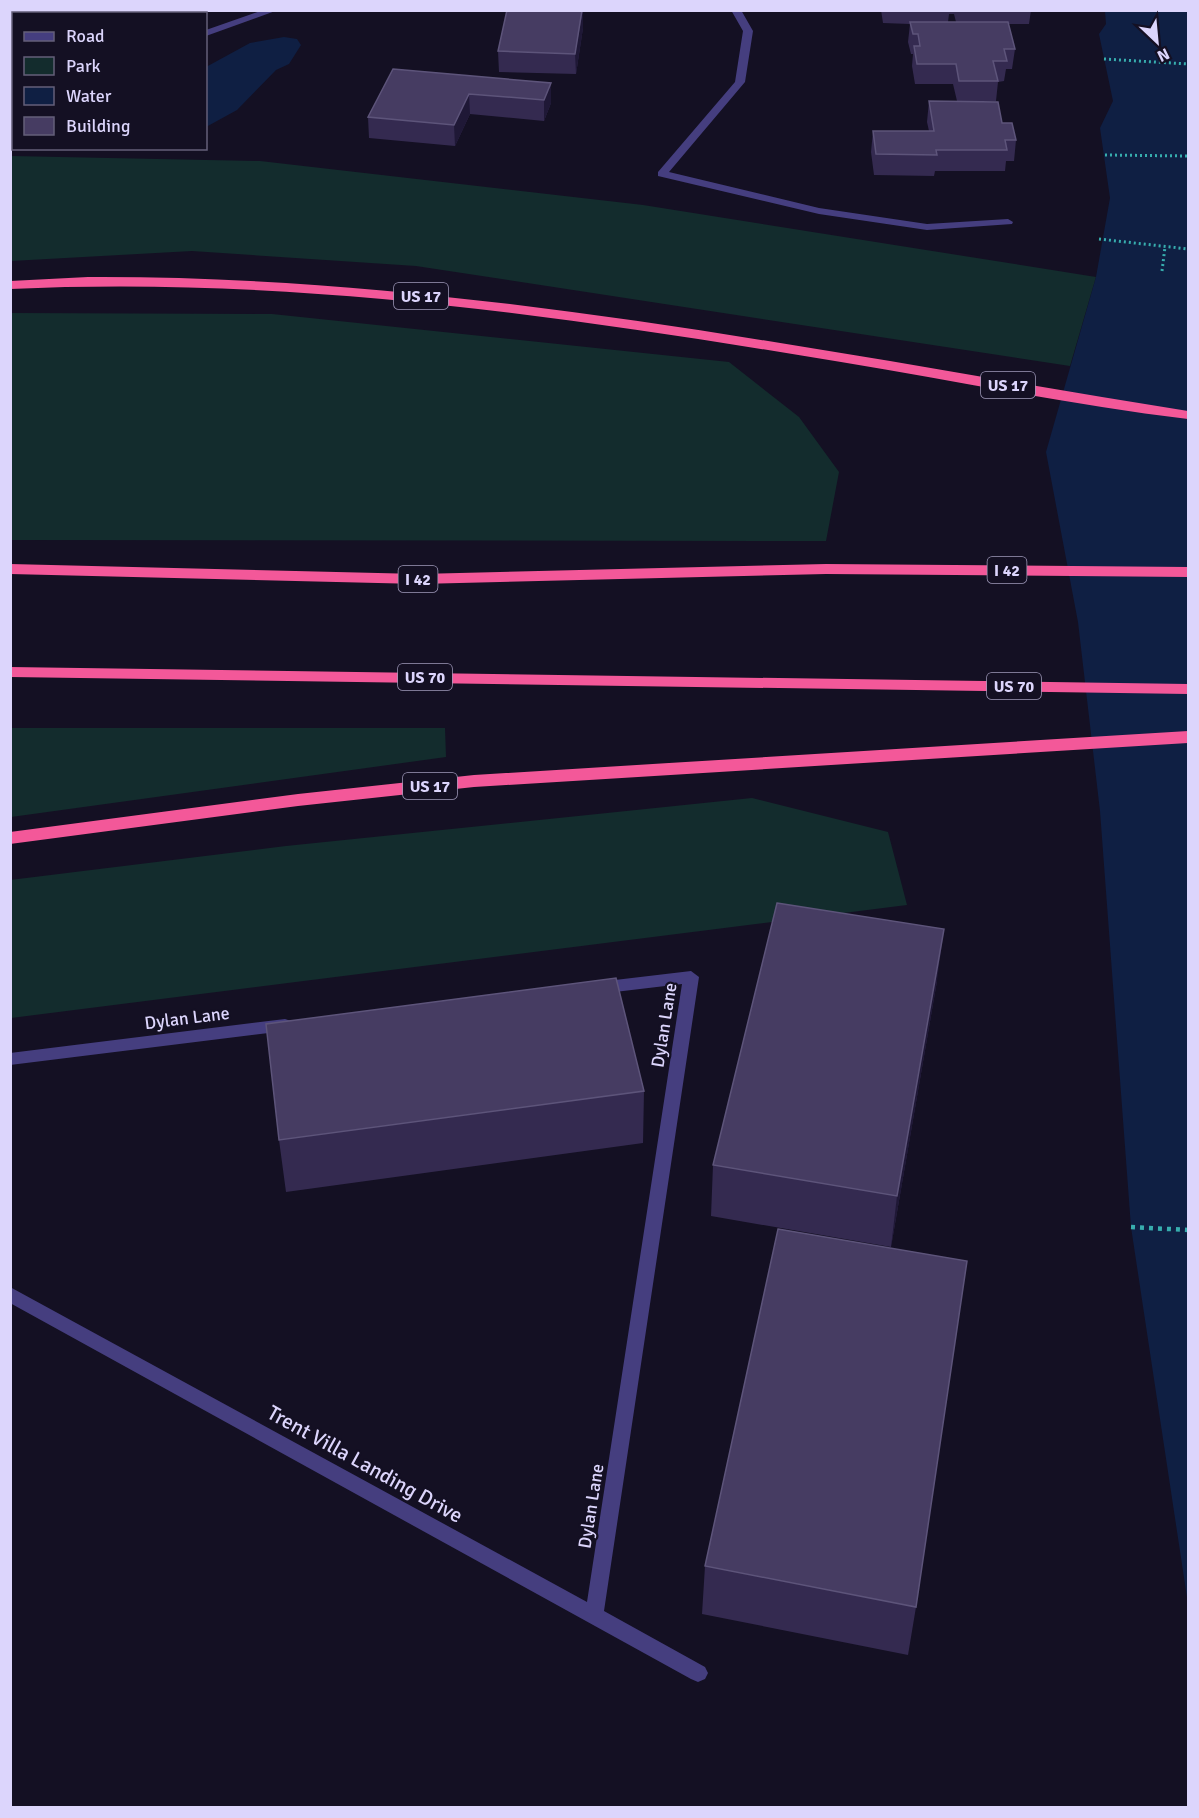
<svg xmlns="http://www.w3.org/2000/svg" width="1199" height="1818" viewBox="0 0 1199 1818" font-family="Signika,sans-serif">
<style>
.green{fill:#132c2d}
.water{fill:#0f1f43}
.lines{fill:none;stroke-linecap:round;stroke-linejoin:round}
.path-far1{stroke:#37adae;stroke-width:3;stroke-dasharray:2 3;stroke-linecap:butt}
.path{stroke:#37adae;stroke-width:4.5;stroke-dasharray:4 5;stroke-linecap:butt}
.minor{fill:#453e7f;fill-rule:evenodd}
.highway{fill:#f35899;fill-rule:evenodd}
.wall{fill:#342a50;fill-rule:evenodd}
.shaded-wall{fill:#1f1836}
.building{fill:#463c62;stroke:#5d547a;stroke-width:1.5}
.labels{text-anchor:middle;stroke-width:4.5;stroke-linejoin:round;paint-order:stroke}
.shield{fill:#141023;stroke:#a09abb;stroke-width:1.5}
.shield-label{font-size:16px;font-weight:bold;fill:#dcd5fc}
.street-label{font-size:18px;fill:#dcd5fc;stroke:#141023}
.near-street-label{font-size:21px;fill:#dcd5fc;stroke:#141023}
</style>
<rect width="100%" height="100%" fill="#141023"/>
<path class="green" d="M11 156 260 161 643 205 1096 277 1070 366 416 266 192 251 11 261Z
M11 313 272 314 729 362 799 417 839 472 826 541 11 540Z
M10 728H445L446 757 11 817Z
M752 798 888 832 907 905 11 1018 10 880 286 846Z"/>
<path class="water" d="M10 11 11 10 155 11 150 14H14L13 60H11Z
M1105 11H1188V1604L1131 1227 1100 811 1078 622 1046 452 1096 277 1110 198 1100 128 1113 101 1099 34 1106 24Z
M284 37 297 39 301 45 289 64 276 70 237 110 206 127V67L250 43Z"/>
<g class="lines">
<path class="path-far1" d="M1104 59 1188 64
M1105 155 1188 156
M1099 239 1188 249
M1162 271 1165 247"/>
<path class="path" d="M1131 1227 1188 1230"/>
<path class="minor" d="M263 10H278L206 36V30Z
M731 10H741L753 31 745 82 669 172 819 208 927 224 1008 219 1013 222 1012 224 927 230 819 214 658 176V172L735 82 743 31Z
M10 90H14V96H10Z
M14 115V121L10 122V116Z
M691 971 699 977 604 1611 705 1667 708 1673 705 1679 698 1682 691 1679 10 1303V1287L587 1602 682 984 598 994 593 992 590 988 593 984 598 982Z
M285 1019 291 1021 293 1025 291 1029 285 1031 10 1065V1053Z"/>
<path class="highway" d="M88 277C459 275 823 353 1188 411V419C1072 405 957 381 841 362 563 316 293 276 10 289V281Z
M10 564 419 574 826 564 1188 567V577L826 574 419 584 10 574Z
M10 667 1188 684V694L10 677Z
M1188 731V743L474 787 298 806 10 844V832L298 794 474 775Z"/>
</g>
<path class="wall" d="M583 10V28L576 74 499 72 498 51Z
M881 10H1031L1029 24H1008L1015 49 1012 69H1006L1004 81 998 82 996 101H957L953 84H915L912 66 913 54H911L908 42 910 24 883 23ZM949 14H954L956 22H948Z
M393 69 551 83V103L544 121 470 114 455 146 369 138 368 117Z
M929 101 1002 123 1016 140 1014 161H1006L1005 171H935L934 176 874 175 871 152 873 131H929L927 122Z
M937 981 891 1247 711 1216 713 1165Z
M644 1091 643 1143 286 1192 279 1140Z
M705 1566 916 1607 908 1655 702 1614Z"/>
<path class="shaded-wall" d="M583 10V28L576 74 575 54Z
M551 83V103L544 121V100Z
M469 94 470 114 455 146 454 125Z
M944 929 937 981 891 1247 897 1196Z"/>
<path class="building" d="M507 10H582L575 54 498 51Z
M910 22H1008L1015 49H1004L1007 61H993L998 81H959L956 64H917L914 46H920L918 34H913Z
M393 69 551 83 544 100 469 94 454 125 368 117Z
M929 101 998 102 1002 123H1012L1016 140H1005L1007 150H936L937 155 876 154 873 131H934Z
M777 903 944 929 897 1196 713 1165Z
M616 978 644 1091 279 1140 266 1024Z
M778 1229 967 1261 916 1607 705 1566Z"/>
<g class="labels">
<g class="shield">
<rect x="394" y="283" width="54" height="26" rx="4.5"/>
<rect x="981" y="372" width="54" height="26" rx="4.5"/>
<rect x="987.5" y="557" width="39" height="26" rx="4.5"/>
<rect x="398.5" y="566" width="39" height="26" rx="4.5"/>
<rect x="398" y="664" width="54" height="26" rx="4.5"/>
<rect x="987" y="673" width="54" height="26" rx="4.5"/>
<rect x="403" y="773" width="54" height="26" rx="4.5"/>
</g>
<g class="shield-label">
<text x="421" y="302">US 17</text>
<text x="1008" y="391">US 17</text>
<text x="1007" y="576">I 42</text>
<text x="418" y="585">I 42</text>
<text x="425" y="683">US 70</text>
<text x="1014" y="692">US 70</text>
<text x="430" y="792">US 17</text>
</g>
<g class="street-label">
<text transform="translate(187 1018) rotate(-7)" y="6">Dylan Lane</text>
<text transform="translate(664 1025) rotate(-81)" y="6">Dylan Lane</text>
<text transform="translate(591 1506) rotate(-81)" y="6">Dylan Lane</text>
</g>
<g class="near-street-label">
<text transform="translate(365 1464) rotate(29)" y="7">Trent Villa Landing Drive</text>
</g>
</g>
<rect width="1199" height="1818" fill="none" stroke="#dcd5fc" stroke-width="24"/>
<rect x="12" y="12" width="195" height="138" fill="#141023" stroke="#645f7a" stroke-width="1.5"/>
<rect x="24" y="32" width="30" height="9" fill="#453e7f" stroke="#645f7a" stroke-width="1.5"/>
<text x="66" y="42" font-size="18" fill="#dcd5fc">Road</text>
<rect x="24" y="57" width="30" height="18" fill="#132c2d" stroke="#645f7a" stroke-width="1.5"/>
<text x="66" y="72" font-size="18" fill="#dcd5fc">Park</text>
<rect x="24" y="87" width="30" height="18" fill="#0f1f43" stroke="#645f7a" stroke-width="1.5"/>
<text x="66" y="102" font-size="18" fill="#dcd5fc">Water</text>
<rect x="24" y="117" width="30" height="18" fill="#463c62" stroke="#645f7a" stroke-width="1.5"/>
<text x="66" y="132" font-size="18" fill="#dcd5fc">Building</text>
<g transform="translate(1157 42) rotate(154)" stroke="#141023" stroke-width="4.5" paint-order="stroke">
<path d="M0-4.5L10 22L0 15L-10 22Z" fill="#dcd5fc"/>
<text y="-9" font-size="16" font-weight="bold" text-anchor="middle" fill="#dcd5fc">N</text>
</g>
</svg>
